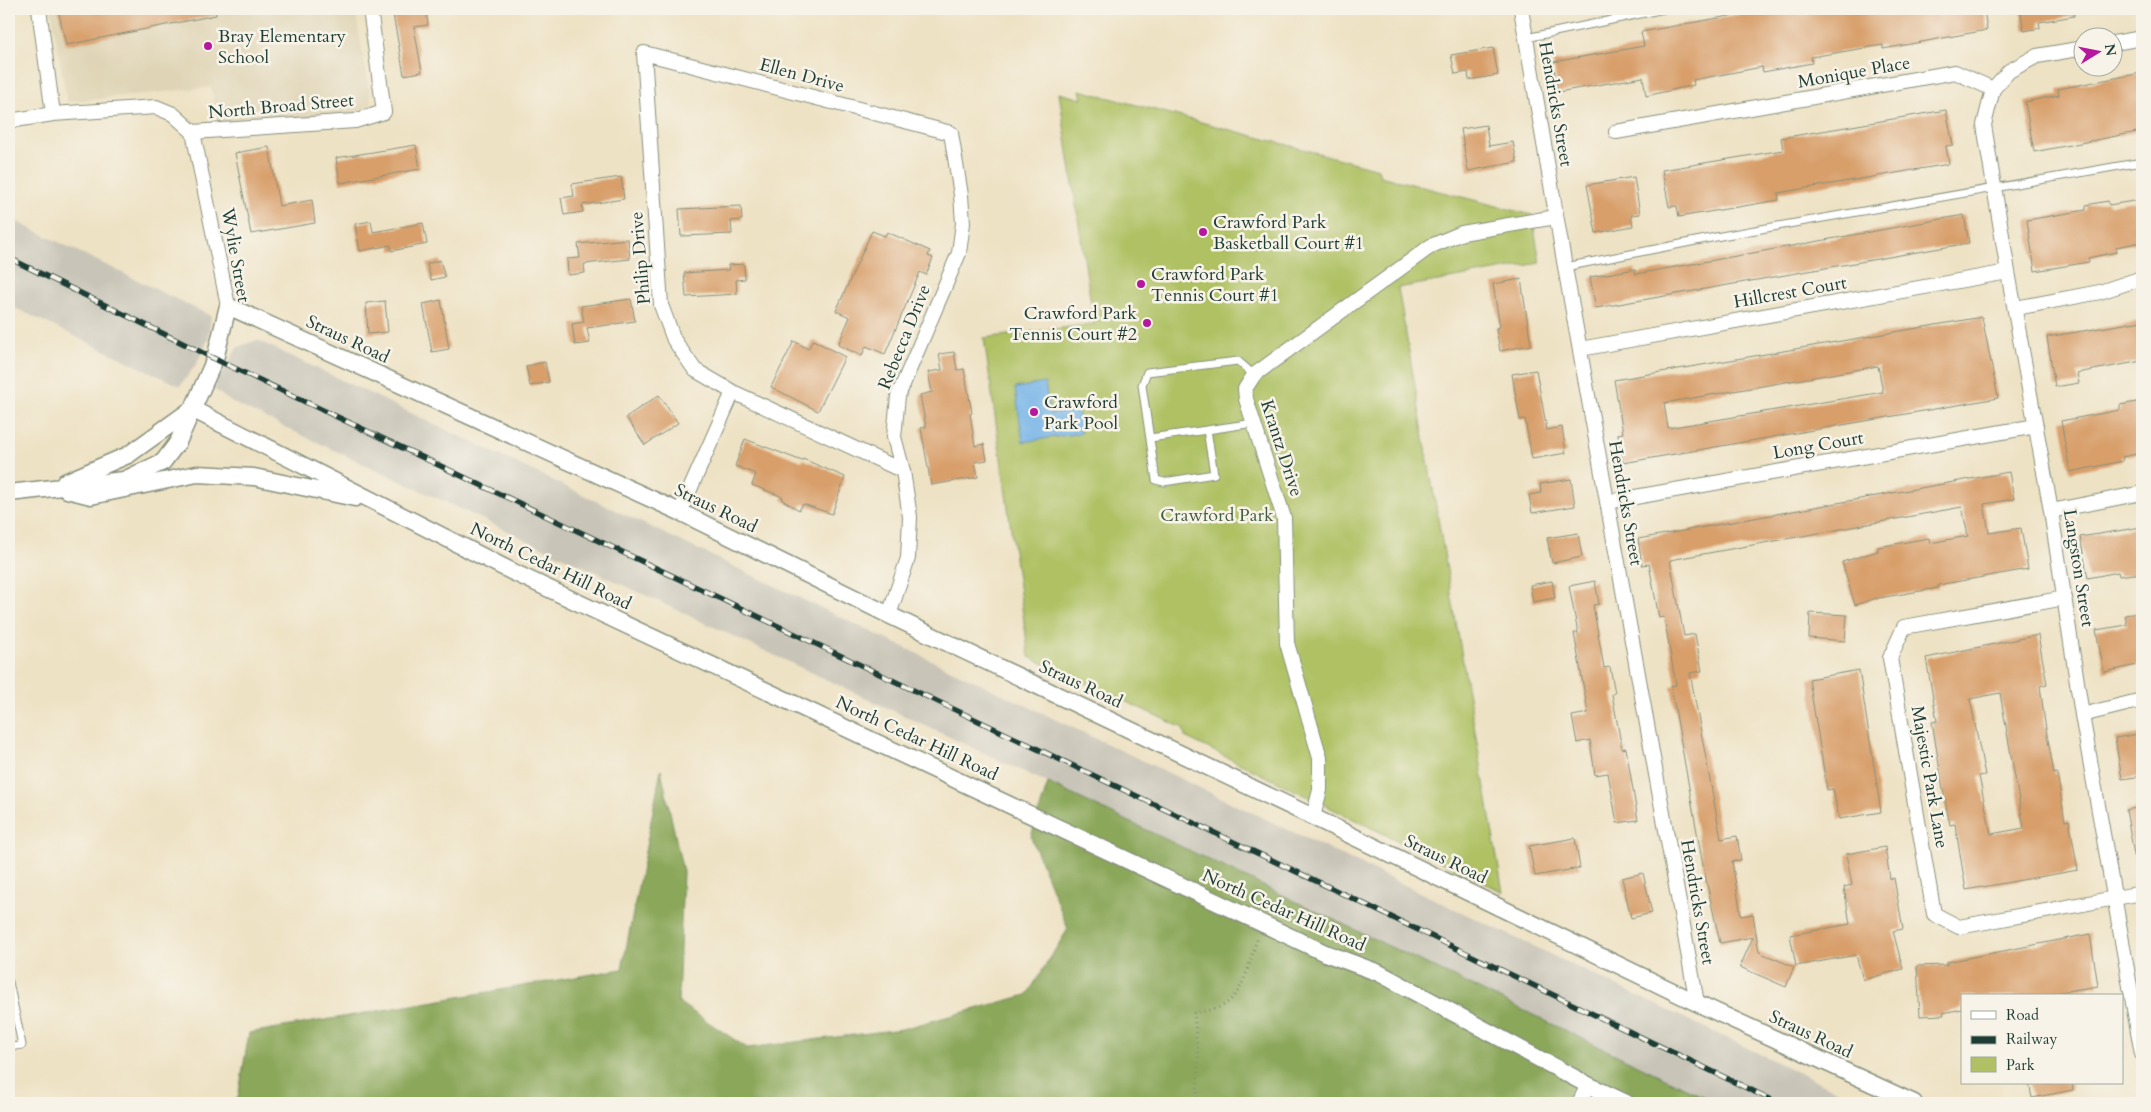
<svg xmlns="http://www.w3.org/2000/svg" width="2151" height="1112" viewBox="0 0 2151 1112" font-family="Cardo,serif">
<style>
.built{fill:#dfd4b5}
.industrial{fill:#c8c4b8}
.green{fill:#afc164;stroke:#677f4c}
.forest{fill:#8ba75a;stroke:#557247}
.water{fill:#74b4e8;stroke:#4a788e}
.building{fill:#d89f6a;fill-rule:evenodd}
.lines{fill:none;stroke-linecap:round;stroke-linejoin:round}
.service-casing{stroke:#86907c;stroke-width:9}
.minor-casing{stroke:#86907c;stroke-width:16}
.tertiary-casing{stroke:#86907c;stroke-width:19}
.path{stroke:#86907c;stroke-width:3;stroke-dasharray:1 4;stroke-linecap:butt}
.service{stroke:#fff;stroke-width:7}
.minor{stroke:#fff;stroke-width:14}
.tertiary{stroke:#fff;stroke-width:16}
.rail-casing{stroke:#1f3d34;stroke-width:5.5}
.rail{stroke:#f7f3e8;stroke-width:4;stroke-dasharray:11;stroke-linecap:butt}
.poi-dot{fill:#b5179e;stroke:#f7f3e8;stroke-width:2}
.labels{text-anchor:middle;stroke-width:5;stroke-linejoin:round;paint-order:stroke}
.poi-label{font-size:18px;fill:#1f3d34;stroke:#f7f3e8;text-anchor:start}
.street-label{font-size:18px;fill:#1f3d34;stroke:#f7f3e8}
.park-label{font-size:18px;fill:#435e40;stroke:#f7f3e8}
</style>
<rect width="100%" height="100%" fill="#f7f3e8"/>
<filter id="ink" filterUnits="userSpaceOnUse"><feTurbulence type="fractalNoise" baseFrequency=".02" numOctaves="2"/><feDisplacementMap in="SourceGraphic" scale="10" xChannelSelector="R" yChannelSelector="G"/><feConvolveMatrix kernelMatrix="1 2 1 2 8 2 1 2 1" color-interpolation-filters="sRGB"/></filter>
<filter id="wash" filterUnits="userSpaceOnUse"><feTurbulence type="fractalNoise" baseFrequency=".0096" numOctaves="4" result="noise"/><feDisplacementMap in="SourceGraphic" scale="20" xChannelSelector="R" yChannelSelector="G"/><feGaussianBlur stdDeviation="1.12" result="paint"/><feColorMatrix in="noise" values="0 0 0 0 0 0 0 0 0 0 0 0 0 0 0 0 0 1.4 0 .05"/><feComposite in="paint" operator="in"/></filter>
<g filter="url(#wash)">
<rect width="100%" height="100%" fill="#eee2c4"/>
<path class="built" d="M51 9H355L373 111 219 129 211 87 67 102Z"/>
<path class="industrial" d="M9 218 211 316 208 340 197 363 180 386 9 305Z
M257 340 1863 1103H1717L1048 783 231 402 215 390 217 381 238 347Z"/>
<path class="green" d="M1080 90 1378 169 1380 176 1532 215 1540 263 1398 288 1503 892 1185 737 1183 728 1029 657 984 338 1094 324 1059 93 1082 99Z"/>
<path class="forest" d="M661 770 683 872 678 1002 747 1048 902 1029 1027 995 1068 929 1031 837 1048 783 1717 1103H231L238 1098 249 1033 622 969Z"/>
<path class="water" d="M1045 383 1050 414 1078 410 1081 433 1023 442 1015 388Z"/>
<g id="blocks">
<path class="building" d="M58 9H215L216 15 66 45Z
M392 9H426L428 25 414 27 422 72 404 75Z
M1757 9H1984L1987 30 1883 49V45L1811 57 1812 63 1763 72 1762 67 1693 80 1694 85 1646 96 1643 77 1558 92 1553 62 1644 46 1641 32 1757 11Z
M2020 9H2074V16L2039 22 2040 28 2024 31Z
M1493 48 1498 75 1469 80 1468 72 1455 74 1451 55Z
M2141 73 2142 131 2034 152 2025 102 2059 95 2058 89Z
M1946 110 1953 145 1946 146 1949 164 1778 193 1779 200 1679 217 1677 206 1669 207 1662 170 1783 150 1781 138Z
M1486 125 1489 146 1513 142 1517 162 1468 171 1461 129Z
M416 145 420 169 340 183 336 158Z
M269 147 279 206 312 200 315 223 251 234 235 153Z
M621 177 624 199 582 205 583 212 564 215 561 198 574 196 572 184Z
M1634 177 1640 214 1631 215 1633 226 1596 233 1587 185Z
M2140 200 2142 242 2116 247 2117 252 2088 258 2089 262 2035 271 2027 220 2086 210V205L2108 201 2109 205Z
M741 206 742 220 731 221 732 234 681 236 679 209Z
M1964 215 1969 243 1596 308 1590 277 1635 269 1636 274Z
M371 221 373 232 423 223 427 244 391 251V245L360 251 355 224Z
M872 231 885 236 887 232 930 251 928 256 933 258 926 275 920 272 885 354 866 346 862 356 838 345 850 317 836 311Z
M628 239 630 259 584 264 585 273 568 275 567 259 580 258 578 244Z
M440 260 445 277 431 280 427 264Z
M744 264 745 279 736 280 737 294 686 297 684 273 729 270 728 265Z
M1521 279 1531 345 1500 351 1496 328 1500 327 1493 284Z
M631 299 635 321 587 328 590 343 575 345 572 324 584 322 581 306Z
M441 300 449 349 432 352 423 304Z
M385 301 388 332 368 334 366 303Z
M1982 317 1998 398 1623 463 1618 434 1623 433 1614 380ZM1878 366 1883 392 1668 428 1664 403Z
M2142 321V361L2077 373 2079 383 2055 387 2047 337Z
M813 340 845 357 818 411 771 387 794 341 808 349Z
M954 352 957 370 964 369 972 413 970 414 975 446 984 444 987 460 975 462 978 477 931 485 921 428 926 427 920 395 932 392 928 372 942 370 939 354Z
M545 362 549 382 530 386 526 366Z
M1536 370 1547 430 1562 427 1566 453 1532 459 1525 419 1520 420 1512 374Z
M659 395 678 423 645 445 626 417Z
M2142 401V453L2122 457 2123 461 2070 472 2061 421 2120 410V405Z
M745 439 802 461 803 459 845 477 832 514 803 504 799 510 782 500 783 497 752 485 756 474 735 466Z
M2009 472 2014 499 1984 504 1989 533 2021 528 2028 569 1938 585V588L1873 599 1855 605 1842 562 1878 551V547L1929 538 1930 543 1968 536 1962 507 1670 560 1684 636 1695 634 1702 671 1690 673 1721 839 1737 836 1741 860 1732 861 1741 916 1753 914 1759 952 1794 967 1786 987 1740 967 1753 937 1720 943 1703 866 1671 686 1676 685 1664 617 1659 618 1649 564 1642 565 1638 539Z
M1571 479 1575 506 1532 513 1529 495 1541 493 1540 484Z
M2142 527V573L2119 576 2118 572 2088 578 2080 537Z
M1578 533 1582 557 1552 563 1547 538Z
M1552 581 1555 598 1533 602 1530 585Z
M1595 581 1599 604 1593 605 1604 668 1610 667 1615 693 1612 694 1622 749 1626 748 1638 820 1617 823 1608 773 1595 775 1590 740 1577 743 1572 716 1588 713 1574 633H1578L1569 586Z
M2142 612V664L2104 672 2096 630 2127 625 2125 615Z
M1810 613 1847 615 1845 641 1809 638Z
M2038 635 2047 684 2040 686 2045 723 2054 774 2057 773 2065 821 2069 820 2078 870 1966 890 1955 824 1950 825 1945 801 1932 722 1937 721 1926 658ZM2000 693 2024 828 1991 834 1979 776 1985 775 1970 699Z
M1859 670 1881 812 1839 819 1833 789 1827 790 1809 679Z
M2139 734 2142 750V776L2122 779 2115 738Z
M2142 807V860H2135L2126 810Z
M1575 838 1580 868 1535 876 1529 846Z
M1885 847 1890 879 1894 878 1903 929 1893 931 1903 969 1863 980 1856 955 1796 966 1790 935 1850 924 1844 887 1852 885 1846 854Z
M1643 873 1652 913 1631 918 1622 878Z
M2090 934 2098 986 2036 996H1962V1009L1943 1013 1944 1015 1920 1016 1917 966 1947 965V962Z
M2029 1083H2072L2073 1090 2032 1098Z"/>
</g>
</g>
<g filter="url(#ink)">
<use href="#blocks" fill-opacity="0" stroke="#86907c" stroke-width="1"/>
<g class="lines">
<defs>
<path id="service" d="M1526 38 1664 9
M1565 267 1721 236 2142 162
M1254 423 1207 430 1214 474 1164 482 1156 480 1142 385 1147 372 1238 361 1254 375
M1150 438 1207 430
M9 982 22 1045 9 1047"/>
<path id="minor" d="M39 9 53 114
M1521 9 1565 267 1697 1003
M2114 43 2142 38
M2084 48 2037 56 2009 71 1993 89 1984 125 2008 272 2051 511 2082 715 2142 1054
M9 121 53 114 156 107 173 114 193 132 355 121 384 112 370 9
M193 132 228 306
M1616 132 1955 72 1993 89
M2016 308 2100 292 2142 278
M1580 349 2008 272
M1607 502 2036 426
M2051 511 2142 493
M680 512 733 392
M2065 598 1904 627 1890 658 1934 914 1959 927 2142 893
M889 615 908 558 910 517 903 471 894 437 898 396 959 253 963 223 961 195 951 133 644 53 661 305 674 340 695 370 733 392 903 471
M2082 715 2142 700
M1313 817 1320 790V758L1287 643 1284 518 1246 399 1245 389 1254 375 1431 246 1462 233 1556 217
M1579 1103 1588 1085"/>
<path id="tertiary" d="M192 409 513 572 1325 953 1379 973 1588 1085 1626 1103
M65 482 128 455 192 409
M67 490 91 496 197 474 254 477 355 498
M9 493 124 480 163 462 178 442 215 359 228 306 680 512 889 615 1313 817 1697 1003 1914 1103"/>
</defs>
<use href="#service" class="service-casing"/>
<use href="#minor" class="minor-casing"/>
<use href="#tertiary" class="tertiary-casing"/>
<path class="path" d="M1197 1103 1198 1058 1194 1013C1204 1011 1220 1009 1228 1002 1246 988 1250 957 1258 937"/>
<use href="#service" class="service"/>
<use href="#minor" class="minor"/>
<use href="#tertiary" class="tertiary"/>
<defs>
<path id="rail" d="M9 258 215 359 1335 890 1778 1103"/>
</defs>
<use href="#rail" class="rail-casing"/>
<use href="#rail" class="rail"/>
</g>
</g>
<g class="poi-dot">
<circle cx="208" cy="46" r="5"/>
<circle cx="1203" cy="232" r="5"/>
<circle cx="1141" cy="284" r="5"/>
<circle cx="1147" cy="323" r="5"/>
<circle cx="1034" cy="412" r="5"/>
</g>
<g class="labels">
<g class="poi-label">
<text x="218" y="42">Bray Elementary<tspan x="218" dy="21">School</tspan></text>
<text x="1213" y="228">Crawford Park<tspan x="1213" dy="21">Basketball Court #1</tspan></text>
<text x="1151" y="280">Crawford Park<tspan x="1151" dy="21">Tennis Court #1</tspan></text>
<text x="1137" y="319" text-anchor="end">Crawford Park<tspan x="1137" dy="21">Tennis Court #2</tspan></text>
<text x="1044" y="408">Crawford<tspan x="1044" dy="21">Park Pool</tspan></text>
</g>
<g class="street-label">
<text transform="translate(1854 72) rotate(-10)" y="6">Monique Place</text>
<text transform="translate(802 75) rotate(15)" y="6">Ellen Drive</text>
<text transform="translate(1556 104) rotate(80)" y="6">Hendricks Street</text>
<text transform="translate(281 106) rotate(-5)" y="6">North Broad Street</text>
<text transform="translate(236 255) rotate(80)" y="6">Wylie Street</text>
<text transform="translate(640 258) rotate(-95)" y="6">Philip Drive</text>
<text transform="translate(1790 292) rotate(-10)" y="6">Hillcrest Court</text>
<text transform="translate(904 337) rotate(-68)" y="6">Rebecca Drive</text>
<text transform="translate(348 339) rotate(25)" y="6">Straus Road</text>
<text transform="translate(1818 445) rotate(-10)" y="6">Long Court</text>
<text transform="translate(1282 448) rotate(72)" y="6">Krantz Drive</text>
<text transform="translate(1626 503) rotate(80)" y="6">Hendricks Street</text>
<text transform="translate(716 508) rotate(26)" y="6">Straus Road</text>
<text transform="translate(551 566) rotate(26)" y="6">North Cedar Hill Road</text>
<text transform="translate(2079 568) rotate(81)" y="6">Langston Street</text>
<text transform="translate(1081 684) rotate(25)" y="6">Straus Road</text>
<text transform="translate(917 738) rotate(25)" y="6">North Cedar Hill Road</text>
<text transform="translate(1930 777) rotate(80)" y="6">Majestic Park Lane</text>
<text transform="translate(1446 859) rotate(26)" y="6">Straus Road</text>
<text transform="translate(1698 902) rotate(80)" y="6">Hendricks Street</text>
<text transform="translate(1284 910) rotate(24)" y="6">North Cedar Hill Road</text>
<text transform="translate(1811 1034) rotate(25)" y="6">Straus Road</text>
</g>
<g class="park-label">
<text x="1217" y="521">Crawford Park</text>
</g>
</g>
<rect width="2151" height="1112" fill="none" stroke="#f7f3e8" stroke-width="30"/>
<rect x="1961" y="994" width="162" height="90" fill="#f7f3e8" stroke="#a1aaa0"/>
<rect x="1971" y="1011" width="25" height="8" fill="#ffffff" stroke="#a1aaa0"/>
<text x="2006" y="1020" font-size="15" fill="#1f3d34">Road</text>
<rect x="1971" y="1036" width="25" height="8" fill="#1f3d34" stroke="#a1aaa0"/>
<text x="2006" y="1044" font-size="15" fill="#1f3d34">Railway</text>
<rect x="1971" y="1057" width="25" height="15" fill="#afc164" stroke="#a1aaa0"/>
<text x="2006" y="1070" font-size="15" fill="#1f3d34">Park</text>
<g transform="translate(2098 52) rotate(80)"><circle r="24" fill="#f7f3e8" stroke="#a1aaa0"/>
<path d="M0-4L9 19L0 12L-9 19Z" fill="#b5179e"/>
<text y="-8" font-size="14" font-weight="bold" text-anchor="middle" fill="#1f3d34">N</text>
</g>
</svg>
